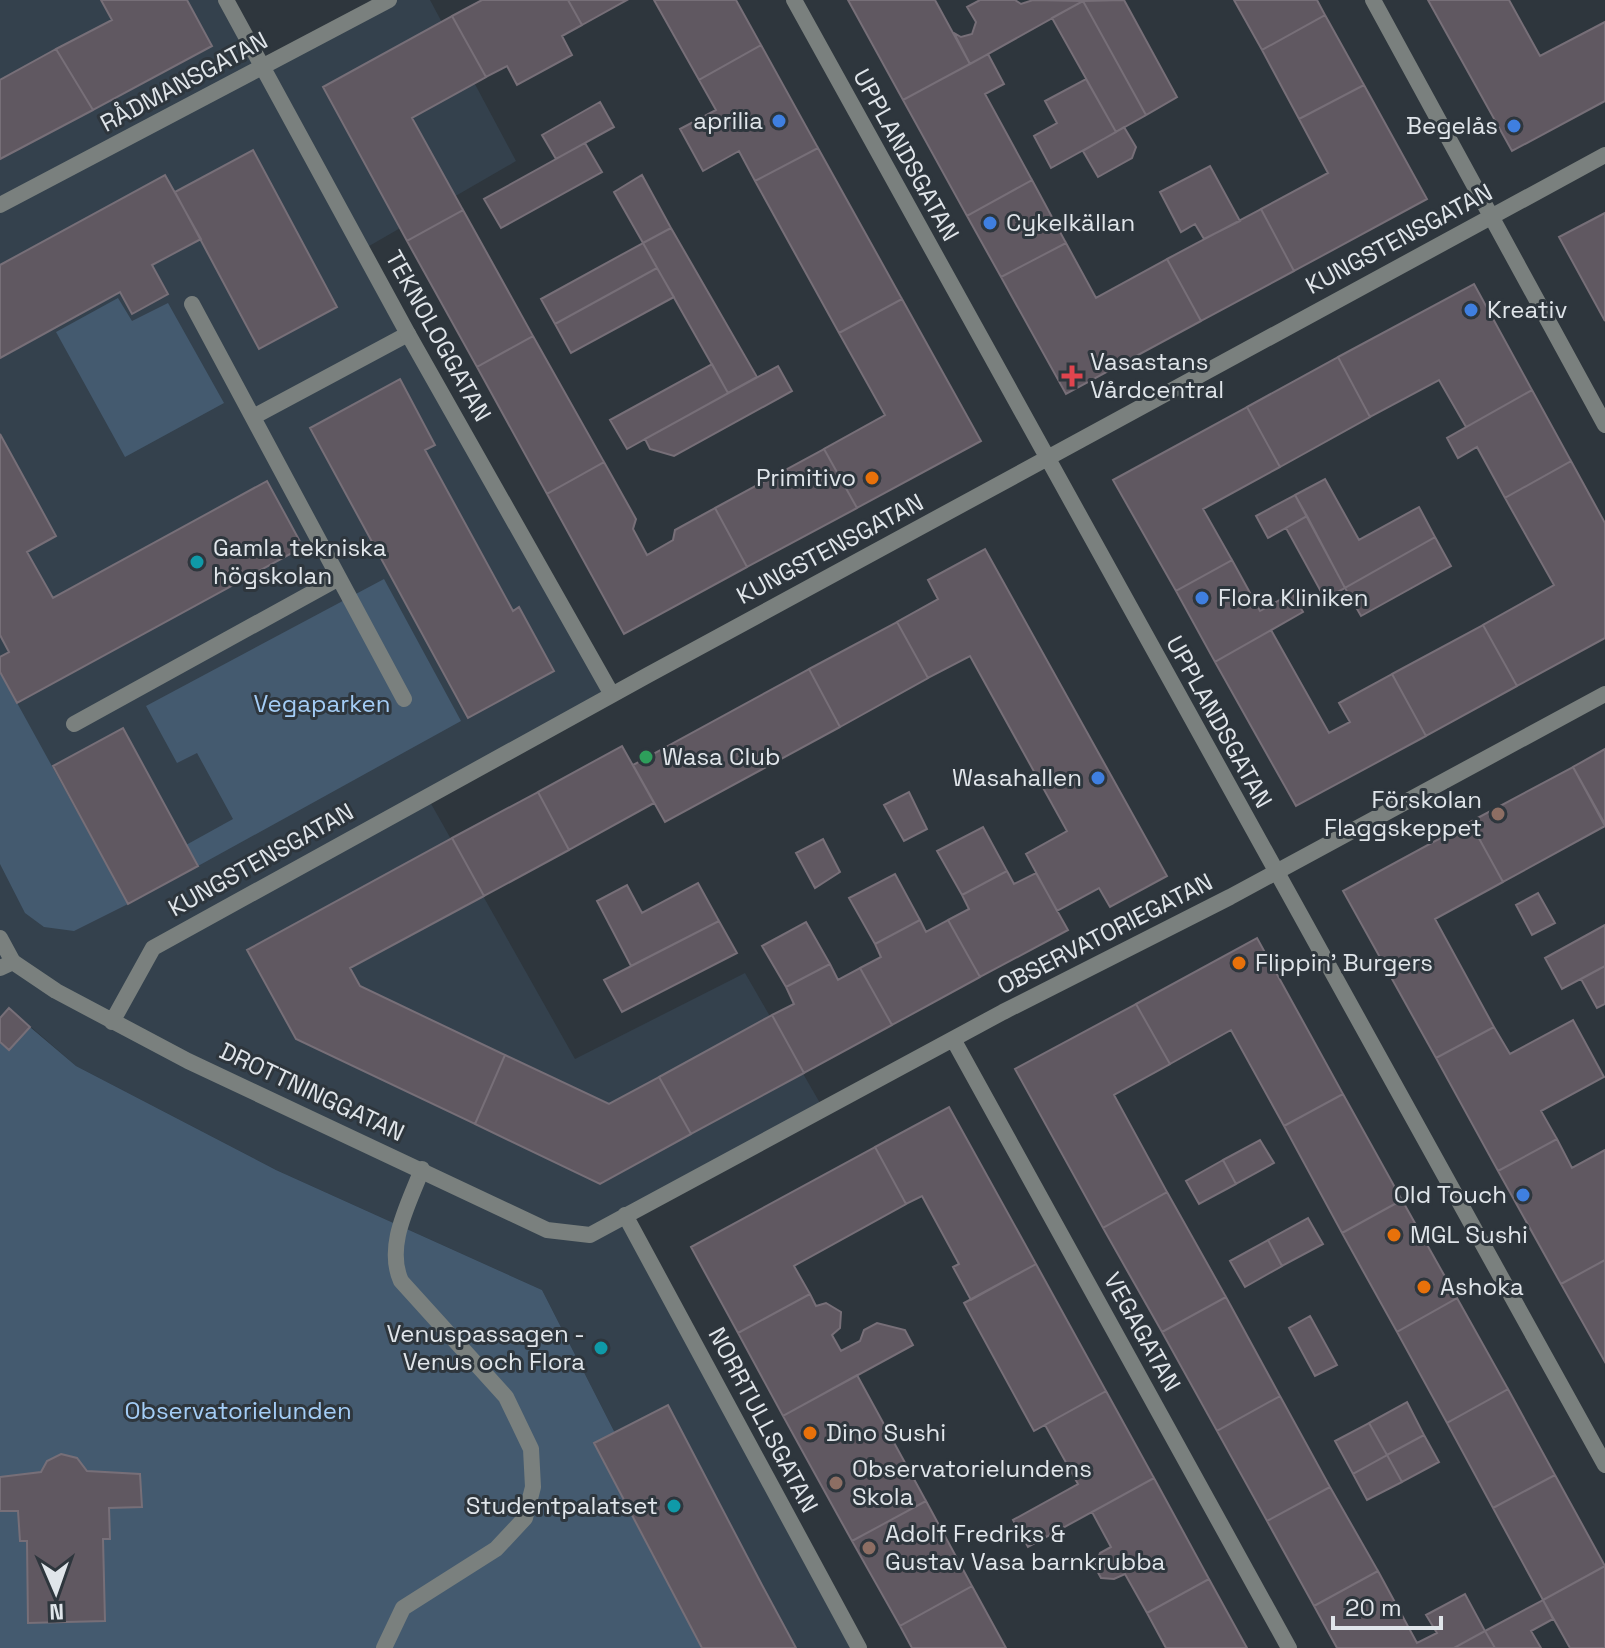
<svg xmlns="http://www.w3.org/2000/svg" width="1605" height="1648" viewBox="0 0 1605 1648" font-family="'Space Grotesk',sans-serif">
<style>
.built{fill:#34414d}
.green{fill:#445a6f}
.building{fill:#605861;stroke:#776f78;stroke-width:2}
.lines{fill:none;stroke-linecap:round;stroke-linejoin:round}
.service{stroke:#7a807e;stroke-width:16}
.pedestrian{stroke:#7a807e;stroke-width:16}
.minor{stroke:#7a807e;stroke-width:16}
.shop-dot{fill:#3f7fe0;stroke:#2e363d;stroke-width:3}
.health-dot{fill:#e0444e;stroke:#2e363d;stroke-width:3}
.food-dot{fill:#e8710a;stroke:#2e363d;stroke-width:3}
.culture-dot{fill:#0f9aa8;stroke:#2e363d;stroke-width:3}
.leisure-dot{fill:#2e9e5b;stroke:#2e363d;stroke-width:3}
.education-dot{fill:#8d6e63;stroke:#2e363d;stroke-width:3}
.labels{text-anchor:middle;stroke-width:6;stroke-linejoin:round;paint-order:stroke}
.street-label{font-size:24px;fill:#e0e5ea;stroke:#2e363d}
.poi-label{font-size:24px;fill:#e0e5ea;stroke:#2e363d;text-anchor:start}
.park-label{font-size:24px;fill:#a4cdf6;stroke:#2e363d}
</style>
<rect width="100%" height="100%" fill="#2e363d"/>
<path class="built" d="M0 0H229L264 64 382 0H430L516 161 364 249 606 693 425 793 575 1059 745 973 824 1110 627 1212 863 1648H702L594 1443 615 1433 542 1290 276 1170 76 1066 31 1027 9 1050 0 1042Z"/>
<path class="green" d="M118 298 132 321 168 303 224 403 125 457 56 332Z
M384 579 461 721 198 866 186 845 233 819 197 753 177 763 146 706Z
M0 672 128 904 74 931 44 927 25 913 0 864Z
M30 1027 76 1066 276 1170 542 1290 615 1433 595 1444 702 1648H0V1042L9 1050Z"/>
<path class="building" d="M101 0H187L212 46 93 110 56 49 112 20Z
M482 0H568L582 25 562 36 572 55 517 85 507 66 486 77 452 16Z
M568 0H627L582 25Z
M654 0H736L761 45 699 80Z
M848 0H935L970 64 903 100Z
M980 0H1015L1021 4 1033 0 1083 1 970 64 954 33 961 37 972 34 976 22 967 7Z
M1124 0 1177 97 1146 115 1083 1Z
M1234 0H1317L1325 15 1262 50Z
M1428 0H1509L1540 56 1605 22V101L1512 151Z
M1083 1 1146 115 1116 132 1052 18Z
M1325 15 1364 85 1299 119 1262 50Z
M452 16 486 77 412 118 463 210 407 241 323 87Z
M761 45 818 148 755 181 739 151 703 171 680 129 716 110 699 80Z
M56 49 93 110 0 159V80Z
M988 54 1004 84 985 94 1032 180 967 216 903 100Z
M1086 79 1116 132 1051 168 1034 136 1057 123 1045 101Z
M1364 85 1427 199 1294 271 1261 209 1328 173 1299 119Z
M600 102 614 127 556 159 542 135Z
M1124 127 1136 147 1132 158 1098 177 1083 151Z
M585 143 602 172 501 228 484 199Z
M818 148 902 299 839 333 755 181Z
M253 150 337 307 259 349 175 192Z
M1210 166 1240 221 1204 239 1195 224 1181 232 1160 192Z
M165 175 201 239 152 265 168 294 132 314 120 292 0 358V265Z
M642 175 671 228 643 243 614 192Z
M1032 180 1066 243 1001 277 967 216Z
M1261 209 1294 271 1201 321 1167 259Z
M463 210 533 336 477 367 407 241Z
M1605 213V321L1559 237Z
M671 228 757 377 728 393 643 243Z
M643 243 657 268 555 324 541 299Z
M1066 243 1096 298 1167 259 1201 321 1066 394 1001 277Z
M657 268 674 297 571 353 555 324Z
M1474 284 1532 390 1466 427 1439 380 1370 417 1338 357Z
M902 299 981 441 857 508 824 449 885 415 839 333Z
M533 336 604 462 547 494 477 367Z
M1338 357 1370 417 1280 467 1247 407Z
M712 364 728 393 627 449 610 420Z
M778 366 792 391 674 456 650 449 645 439Z
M400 379 435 445 425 450 513 611 519 607 554 671 468 718 310 428Z
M1532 390 1571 461 1505 498 1477 447 1458 458 1447 438Z
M1247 407 1280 467 1203 509 1232 560 1176 591 1113 480Z
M0 434 56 536 27 552 53 598 267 481 303 547 17 703 0 672V657L9 652 0 635Z
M824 449 857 508 747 567 715 508Z
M1571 461 1605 523V638L1517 686 1483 625 1554 585 1505 498Z
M604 462 636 519 633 529 647 555 673 540 675 530 715 508 747 567 624 634 547 494Z
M1325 479 1359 540 1419 507 1435 537 1345 588 1295 495Z
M1295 495 1307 516 1268 538 1256 516Z
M1307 516 1345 588 1325 599 1286 528Z
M1435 537 1451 566 1361 616 1345 588Z
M985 549 1167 876 1110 907 1099 888 1057 911 1026 854 1067 831 970 656 928 678 897 622 938 599 928 580Z
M1232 560 1260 611 1292 593 1303 612 1215 662 1176 591Z
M897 622 928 678 840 727 809 669Z
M1483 625 1517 686 1426 736 1392 674Z
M1271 630 1329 733 1350 722 1339 703 1392 674 1426 736 1296 806 1215 662Z
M809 669 840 727 665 822 633 765Z
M123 728 198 866 128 904 53 766Z
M622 746 654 803 569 850 538 792Z
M1605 749V824L1573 767Z
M1573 767 1605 826 1503 882 1470 822Z
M538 792 569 850 484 896 452 838Z
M909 792 927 829 904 841 884 805Z
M1470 822 1503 882 1435 919 1494 1027 1436 1058 1343 891Z
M983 827 1007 871 962 895 937 851Z
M452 838 484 896 350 968 360 986 505 1055 475 1124 296 1039 247 950Z
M823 839 840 872 815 888 796 853Z
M1007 871 1014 884 1036 873 1068 930 980 977 948 920 969 909 962 895Z
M895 874 920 920 875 944 849 898Z
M698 883 719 921 631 966 597 901 627 885 642 913Z
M1538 893 1555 923 1532 935 1516 905Z
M920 920 926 932 948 920 980 977 892 1025 860 968 881 957 875 944Z
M719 921 737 953 622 1012 604 980Z
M806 922 830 964 786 987 762 946Z
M1605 925V966L1562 989 1545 958Z
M1257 938 1343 1094 1284 1126 1231 1030 1170 1064 1136 1004Z
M830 964 838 980 860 968 892 1025 804 1073 772 1015 794 1004 786 987Z
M1605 966V1004L1597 1008 1581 979Z
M1136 1004 1170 1064 1114 1095 1167 1192 1103 1228 1015 1069Z
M9 1008 30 1027 9 1050 0 1042V1018Z
M772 1015 804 1073 691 1134 659 1077Z
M1573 1020 1604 1077 1541 1111 1557 1139 1498 1171 1436 1058 1494 1027 1510 1054Z
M505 1055 609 1104 659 1077 691 1134 600 1184 475 1124Z
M1343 1094 1402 1200 1342 1233 1284 1126Z
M949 1107 1036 1264 971 1300 953 1267 959 1264 922 1196 906 1204 875 1147Z
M1557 1139 1572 1168 1605 1150V1260L1561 1284 1498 1171Z
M1260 1140 1274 1163 1236 1184 1223 1160Z
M875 1147 906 1204 794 1266 810 1294 738 1333 691 1247Z
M1223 1160 1236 1184 1199 1204 1186 1181Z
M1167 1192 1226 1297 1162 1332 1103 1228Z
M1402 1200 1457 1298 1397 1332 1342 1233Z
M1308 1218 1323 1244 1282 1266 1268 1240Z
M1268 1240 1282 1266 1245 1287 1230 1261Z
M1605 1260V1362L1561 1284Z
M1036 1264 1106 1391 1034 1431 964 1303Z
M810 1294 816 1306 826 1303 841 1312 840 1328 832 1335 841 1351 860 1341 864 1330 877 1323 905 1330 913 1345 783 1416 738 1333Z
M1226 1297 1280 1396 1217 1431 1162 1332Z
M1457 1298 1508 1389 1447 1423 1397 1332Z
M1310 1316 1337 1365 1315 1376 1289 1328Z
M857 1375 926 1501 852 1541 783 1416Z
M1508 1389 1555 1475 1493 1508 1447 1423Z
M1106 1391 1154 1478 1028 1547 1013 1520 1078 1484 1045 1425Z
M1280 1396 1330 1487 1267 1521 1217 1431Z
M1407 1402 1424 1435 1387 1455 1369 1423Z
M668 1405 762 1585 796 1648H702L594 1443Z
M1369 1423 1387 1455 1353 1474 1335 1441Z
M1424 1435 1439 1462 1402 1482 1387 1455Z
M61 1454 77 1458 87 1471 140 1474 142 1507 109 1508 110 1539H103L105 1621 28 1623 27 1541H20L18 1511H0V1477L41 1472 47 1461Z
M1387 1455 1402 1482 1367 1500 1353 1474Z
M1555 1475 1605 1566 1543 1600 1493 1508Z
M1154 1478 1209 1579 1147 1613 1125 1574 1114 1579 1101 1578 1095 1567 1100 1553 1111 1547 1092 1512Z
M1330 1487 1378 1571 1314 1606 1267 1521Z
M926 1501 972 1586 900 1626 852 1541Z
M1605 1566V1648H1570L1543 1600Z
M1378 1571 1417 1643 1437 1633 1426 1615 1465 1594 1485 1631 1454 1648H1337L1314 1606Z
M1209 1579 1247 1648H1166L1147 1613Z
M972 1586 1006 1648H912L900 1626Z
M1543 1600 1553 1619 1531 1631 1541 1648H1495L1485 1631Z
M1485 1631 1495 1648H1454Z"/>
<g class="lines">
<path class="service" d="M192 304 404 699
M253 417 408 334
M74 724 339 578
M384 1648 403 1608 496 1549 525 1518 533 1487 531 1449 506 1397 401 1281C385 1245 409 1204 422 1169"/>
<path class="pedestrian" d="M0 938 13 962"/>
<path class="minor" d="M226 0 408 334 611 693
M794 0 1605 1465
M1373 0 1605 425
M0 205 389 0
M0 968 13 962 56 991 188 1061 547 1230 590 1235 1003 1012 1230 897 1605 694
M112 1022 153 948C635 680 1120 418 1605 155
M953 1039 1289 1648
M625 1215 859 1648"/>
</g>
<g class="shop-dot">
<circle cx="779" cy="121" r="8"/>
<circle cx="1514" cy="126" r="8"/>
<circle cx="990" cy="223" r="8"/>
<circle cx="1471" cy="310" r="8"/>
<circle cx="1202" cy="598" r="8"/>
<circle cx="1098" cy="778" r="8"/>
<circle cx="1523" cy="1195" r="8"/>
</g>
<path class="health-dot" d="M1068 364h8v8h8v8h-8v8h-8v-8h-8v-8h8z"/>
<g class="food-dot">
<circle cx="872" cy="478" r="8"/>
<circle cx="1239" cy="963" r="8"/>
<circle cx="1394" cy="1235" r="8"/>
<circle cx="1424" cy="1287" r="8"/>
<circle cx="810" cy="1433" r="8"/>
</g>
<g class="culture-dot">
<circle cx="197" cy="562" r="8"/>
<circle cx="601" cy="1348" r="8"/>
<circle cx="674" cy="1506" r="8"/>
</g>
<circle class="leisure-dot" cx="646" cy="757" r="8"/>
<g class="education-dot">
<circle cx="1498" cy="814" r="8"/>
<circle cx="836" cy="1483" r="8"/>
<circle cx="869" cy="1548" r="8"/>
</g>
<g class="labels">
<g class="street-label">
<text transform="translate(184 82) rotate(-28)" y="8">RÅDMANSGATAN</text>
<text transform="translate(906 155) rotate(61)" y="8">UPPLANDSGATAN</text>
<text transform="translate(1399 239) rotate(-28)" y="8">KUNGSTENSGATAN</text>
<text transform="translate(438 336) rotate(61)" y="8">TEKNOLOGGATAN</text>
<text transform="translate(830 549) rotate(-28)" y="8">KUNGSTENSGATAN</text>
<text transform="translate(1219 722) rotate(61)" y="8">UPPLANDSGATAN</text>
<text transform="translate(261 860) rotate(-29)" y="8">KUNGSTENSGATAN</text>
<text transform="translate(1105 934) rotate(-27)" y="8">OBSERVATORIEGATAN</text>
<text transform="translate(312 1092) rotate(25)" y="8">DROTTNINGGATAN</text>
<text transform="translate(1142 1332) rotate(61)" y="8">VEGAGATAN</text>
<text transform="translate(763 1420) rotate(62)" y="8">NORRTULLSGATAN</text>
</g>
<g class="poi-label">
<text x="763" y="129" text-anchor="end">aprilia</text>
<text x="1498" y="134" text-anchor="end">Begelås</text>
<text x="1006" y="231">Cykelkällan</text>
<text x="1487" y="318">Kreativ</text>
<text x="1090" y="370">Vasastans<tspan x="1090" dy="28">Vårdcentral</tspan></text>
<text x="856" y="486" text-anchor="end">Primitivo</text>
<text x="213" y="556">Gamla tekniska<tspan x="213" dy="28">högskolan</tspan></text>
<text x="1218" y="606">Flora Kliniken</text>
<text x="662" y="765">Wasa Club</text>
<text x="1082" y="786" text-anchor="end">Wasahallen</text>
<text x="1482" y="808" text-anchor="end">Förskolan<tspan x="1482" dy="28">Flaggskeppet</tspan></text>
<text x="1255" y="971">Flippin' Burgers</text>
<text x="1507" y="1203" text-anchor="end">Old Touch</text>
<text x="1410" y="1243">MGL Sushi</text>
<text x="1440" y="1295">Ashoka</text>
<text x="585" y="1342" text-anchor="end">Venuspassagen -<tspan x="585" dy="28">Venus och Flora</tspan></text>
<text x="826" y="1441">Dino Sushi</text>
<text x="852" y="1477">Observatorielundens<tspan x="852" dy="28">Skola</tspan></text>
<text x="658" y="1514" text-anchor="end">Studentpalatset</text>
<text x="885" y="1542">Adolf Fredriks &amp;<tspan x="885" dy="28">Gustav Vasa barnkrubba</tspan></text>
</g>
<g class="park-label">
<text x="322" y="712">Vegaparken</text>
<text x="238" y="1419">Observatorielunden</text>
</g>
</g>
<g transform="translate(56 1592) rotate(178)" stroke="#2e363d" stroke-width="6" paint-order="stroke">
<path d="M0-6L14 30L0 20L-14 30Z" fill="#e0e5ea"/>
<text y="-12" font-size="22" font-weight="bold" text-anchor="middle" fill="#e0e5ea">N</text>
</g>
<path d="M1333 1616v12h108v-12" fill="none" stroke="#e0e5ea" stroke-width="4"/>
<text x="1345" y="1616" font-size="24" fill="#e0e5ea" stroke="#2e363d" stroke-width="6" paint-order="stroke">20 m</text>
</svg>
